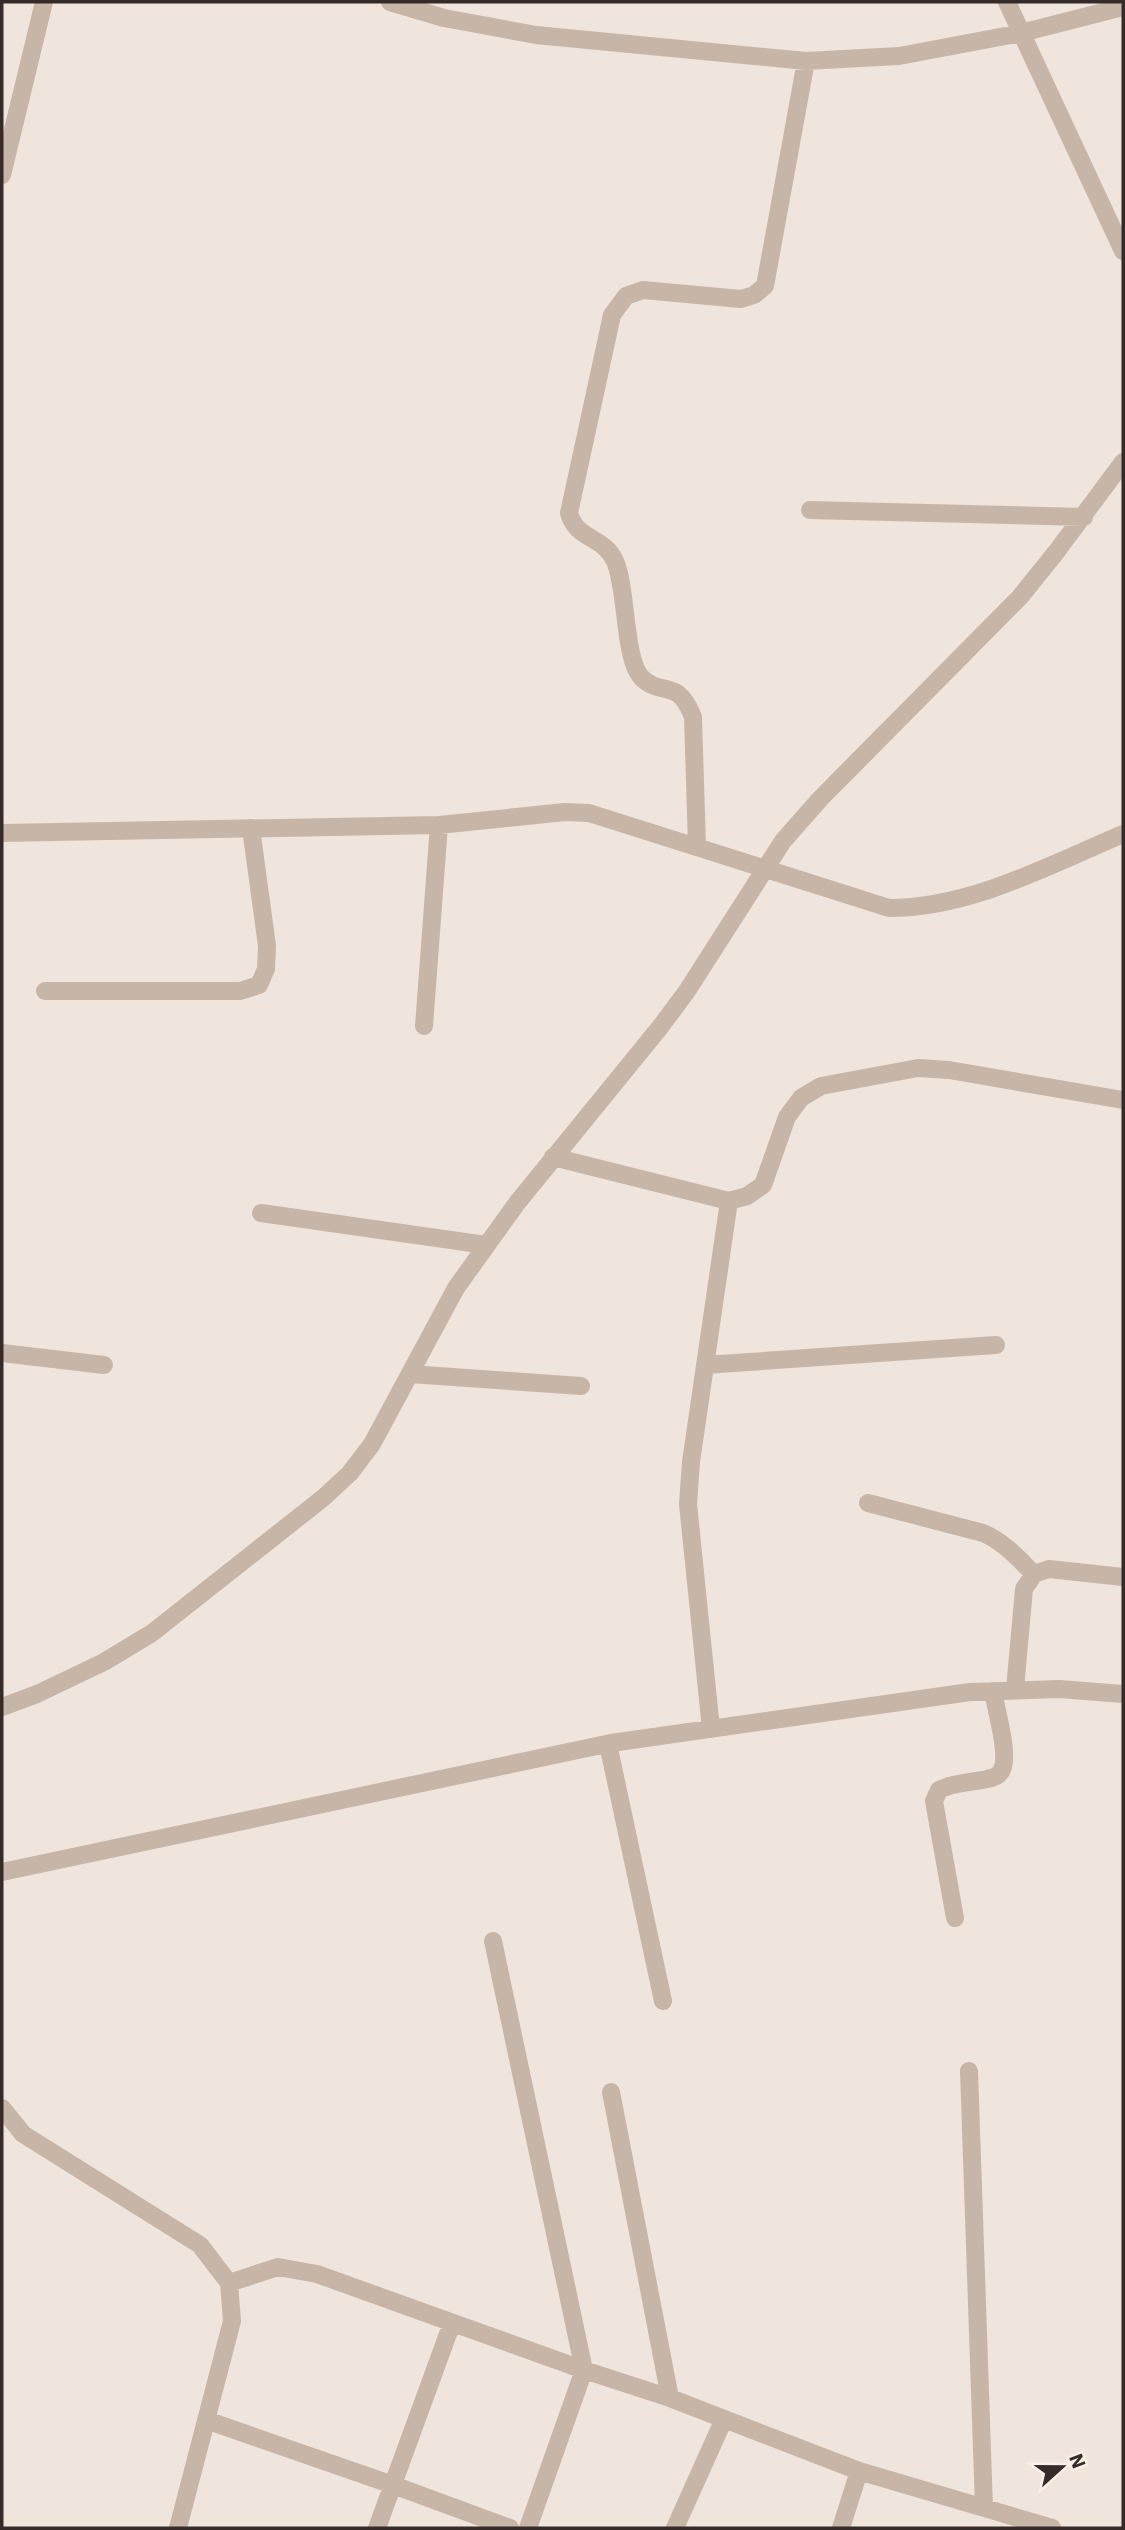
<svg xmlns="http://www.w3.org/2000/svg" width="1125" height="2530" viewBox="0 0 1125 2530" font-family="'IBM Plex Sans',sans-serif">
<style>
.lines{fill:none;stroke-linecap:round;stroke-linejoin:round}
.minor{stroke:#c7b5a8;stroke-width:18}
</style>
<rect width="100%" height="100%" fill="#f0e5dc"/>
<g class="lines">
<path class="minor" d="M390 2 444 18 536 35 806 61 899 56 1021 33 1123 7
M1007 2 1123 251
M2 175 44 2
M810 510 1084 517
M2 833 439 825 565 812 589 813 889 908C971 908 1049 865 1123 834
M697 846 693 717C677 676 661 698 641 677 624 659 627 588 615 561 604 536 576 540 569 513L612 315 626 296 643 290 741 299 754 295 765 286 806 61
M45 991H240L259 985 266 969 267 946 251 828
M424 1026 439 825
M553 1157 729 1201 747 1196 763 1185 787 1117 801 1098 821 1086 918 1068 949 1070 1123 1100
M261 1213 486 1245
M2 1353 104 1365
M705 1365 996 1345
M410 1374 581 1386
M868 1503 983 1533C1004 1542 1018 1558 1034 1574
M1015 1689 1024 1589 1034 1574 1049 1569 1123 1577
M2 1707 37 1694 104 1662 152 1633 323 1498 350 1473 372 1444 456 1288 517 1203 661 1026 687 991 783 841 820 799 1020 597 1057 551 1123 462
M711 1729 688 1504 691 1462 729 1201
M608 1744 663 2001
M2 1872 611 1743 970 1692 1059 1689 1123 1694
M955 1918 934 1801 939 1790C955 1782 970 1783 987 1779 994 1778 1001 1775 1003 1767 1008 1749 996 1710 993 1691
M493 1941 584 2370 528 2528
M969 2071 984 2508
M611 2092 670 2398
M2 2108 23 2134 200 2245 229 2283 232 2321 178 2528
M229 2283 278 2267 317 2274 584 2370 670 2398 859 2471 1052 2528
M206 2420 393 2485 510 2528
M377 2528 452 2323
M675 2528 724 2419
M841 2528 859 2471"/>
</g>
<rect width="1125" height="2530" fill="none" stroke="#352b28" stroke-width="7"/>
<g transform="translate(1062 2467) rotate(69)" stroke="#f8efe8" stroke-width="5" paint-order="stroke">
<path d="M0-5L12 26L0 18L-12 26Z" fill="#352b28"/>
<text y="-10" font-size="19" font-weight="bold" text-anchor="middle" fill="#352b28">N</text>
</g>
</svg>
